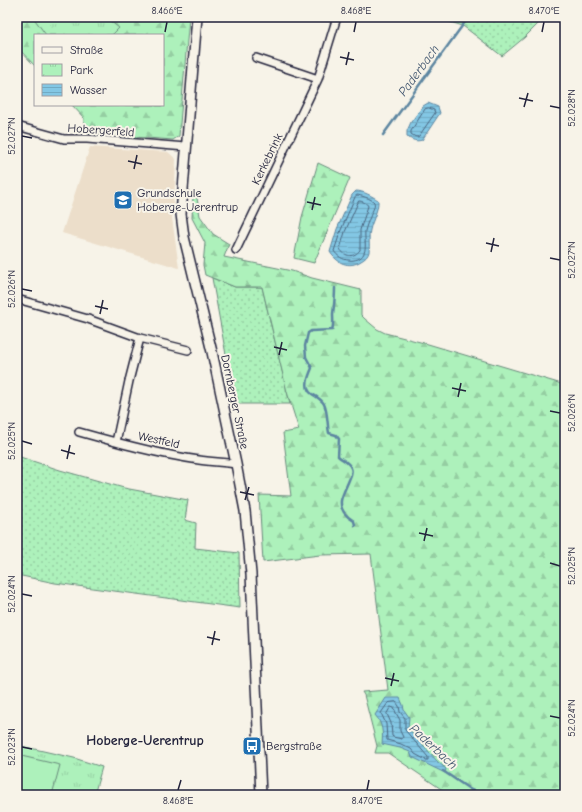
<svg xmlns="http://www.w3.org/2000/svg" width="582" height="812" viewBox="0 0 582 812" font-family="'Comic Neue',sans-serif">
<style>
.built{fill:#ecdeca}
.grass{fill:url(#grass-dots);stroke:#688a7b}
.forest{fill:url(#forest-firs);stroke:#688a7b}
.park{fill:url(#park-tufts);stroke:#688a7b}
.garden{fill:#adf1bb;stroke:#688a7b}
.water{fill:url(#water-rules);stroke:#5c85a0}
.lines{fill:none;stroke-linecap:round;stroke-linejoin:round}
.shore{stroke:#49647f;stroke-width:1}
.stream{stroke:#5c85a0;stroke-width:2.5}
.minor-casing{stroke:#22223b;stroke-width:10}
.tertiary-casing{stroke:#22223b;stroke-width:12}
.minor{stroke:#f7f3e8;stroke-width:7}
.tertiary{stroke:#f7f3e8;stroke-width:9}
.ticks{fill:none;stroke:#22223b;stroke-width:1.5}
.labels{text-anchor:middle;stroke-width:4;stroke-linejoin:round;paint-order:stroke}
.street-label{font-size:12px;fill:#22223b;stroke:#f7f3e8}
.poi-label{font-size:12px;fill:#22223b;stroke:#f7f3e8;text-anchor:start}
.water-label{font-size:13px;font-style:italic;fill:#3f546e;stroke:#f7f3e8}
.quarter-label{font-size:14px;font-weight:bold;fill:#22223b;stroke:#f7f3e8}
.neatline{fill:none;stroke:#22223b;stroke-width:1.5}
.ticks-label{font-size:10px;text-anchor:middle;fill:#22223b}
</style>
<defs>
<pattern id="grass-dots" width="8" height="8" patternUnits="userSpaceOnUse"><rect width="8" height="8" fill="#adf1bb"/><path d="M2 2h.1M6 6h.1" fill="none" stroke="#95cea2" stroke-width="1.8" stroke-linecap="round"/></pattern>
<pattern id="forest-firs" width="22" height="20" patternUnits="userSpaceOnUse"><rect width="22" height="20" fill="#adf1bb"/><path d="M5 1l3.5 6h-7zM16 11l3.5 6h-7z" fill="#95cea2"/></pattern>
<pattern id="park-tufts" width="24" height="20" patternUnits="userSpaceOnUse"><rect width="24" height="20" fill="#adf1bb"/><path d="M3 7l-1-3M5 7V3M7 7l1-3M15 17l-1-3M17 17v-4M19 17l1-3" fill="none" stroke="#95cea2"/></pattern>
<pattern id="water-rules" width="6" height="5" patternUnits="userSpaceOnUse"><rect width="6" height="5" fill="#83c7e4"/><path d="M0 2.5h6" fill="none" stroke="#71abc4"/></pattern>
</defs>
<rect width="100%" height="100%" fill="#f7f3e8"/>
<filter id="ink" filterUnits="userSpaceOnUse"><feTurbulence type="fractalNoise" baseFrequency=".025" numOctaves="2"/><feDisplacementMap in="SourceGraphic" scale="8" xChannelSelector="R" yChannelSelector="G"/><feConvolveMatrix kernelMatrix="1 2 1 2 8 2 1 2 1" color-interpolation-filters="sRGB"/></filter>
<g filter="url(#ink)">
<path class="built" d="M90 147 168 152 176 159 175 183 172 218 179 268 62 233Z"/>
<path class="grass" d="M434 17H545L525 37 502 56 463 26Z
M212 278 235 287H262L290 404H235Z
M17 456 60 470 124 488 188 500 185 520 196 523 195 548 239 553 240 608 55 583 17 575Z"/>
<path class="forest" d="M17 17H189L179 136 173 140 83 133 84 118 72 105H163V35H35V66L17 47Z
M318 163 350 178 314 263 294 258 302 217Z
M193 196 197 198 200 216 213 234 229 244 224 257 292 271 312 278 361 290V315L365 319 377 329 385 333 428 344 565 385V795H450L388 753H375L377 746 364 695 362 692 388 690 371 554 320 555 263 562 259 495 291 496 283 433 299 430 287 392 262 287H235L205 275 203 265 205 243 192 218Z"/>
<path class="park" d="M33 17H105L119 28 112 35H46Z
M17 745 74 758 102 767 94 795H17Z"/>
<path class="garden" d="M17 755 60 765 52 795H17Z"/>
<path class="water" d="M428 103 438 107 440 113 422 140C416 142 413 140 407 137V131L411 122 423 106Z
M356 191C363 191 372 196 378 200 379 209 372 221 370 230 368 237 370 245 369 252 368 256 365 259 361 261 349 269 337 263 330 252L337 229 352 195Z
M386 698H400L403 705 404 710 409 717 408 728 437 761 446 769 445 773 412 757 410 752 400 748 382 744C383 733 383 724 375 715Z"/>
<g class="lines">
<path class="shore" d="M429 108 434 110 435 113 419 136C416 138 414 136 411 134V131L425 109Z
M357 195C360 195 372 199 374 202 376 206 371 213 370 217 368 221 366 227 365 231 364 241 369 254 358 259 354 260 352 261 349 260 343 260 337 256 334 251L341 230 355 197Z
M359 201C362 201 367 203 368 206L360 230V250C354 258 345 257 340 249L345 232Z
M396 702 399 706 400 712 405 718V730L428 757V760H426L415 754 411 749 401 744 387 740 386 724 381 713 388 703Z
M391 707 394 708 396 713 400 720V731L403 737 402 739 393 737 392 736 391 723 387 714Z"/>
<path class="stream" d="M383 135 465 22 469 19 470 17
M335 288C335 297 334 306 333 314 333 320 334 325 332 330L311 331 308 333 305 346 306 357 312 368C309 375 303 388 312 394 317 397 321 399 324 404 328 413 327 423 329 433L336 435 339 439 338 456C342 460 349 462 351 468 353 472 351 476 349 480 347 485 341 497 341 501 340 510 347 517 354 521L355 525
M443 771 471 790 483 795"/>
<defs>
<path id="minor" d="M256 58 318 79
M17 126 64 139H87L186 147
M236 250 318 79 337 17
M17 299 88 319 140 338 188 350
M79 432C118 443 158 454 199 460 212 462 224 462 236 464
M116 442 129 381 140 338"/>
<path id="tertiary" d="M197 17 181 214 184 237 212 352 236 464 245 511 251 574 261 795"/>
</defs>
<use href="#minor" class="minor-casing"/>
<use href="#tertiary" class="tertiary-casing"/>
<use href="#minor" class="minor"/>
<use href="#tertiary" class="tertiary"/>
</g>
</g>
<path class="ticks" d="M165 32 167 22M354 32 356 22M542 32 544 22M340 57 354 60M346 65 349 52M519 98 533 101M550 106 560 108M524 107 528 93M22 136 32 138M128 161 142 164M134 169 137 155M307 202 321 205M312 210 315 197M486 243 499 246M491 252 494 238M550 258 560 260M22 289 32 291M95 306 108 309M100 314 103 300M274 347 287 350M279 355 282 342M452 388 466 391M458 397 461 383M550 411 560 413M22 441 32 444M61 450 75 454M67 459 70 445M240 492 254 495M245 500 249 487M419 533 433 536M424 541 427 528M550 563 560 566M22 594 32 596M207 637 220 640M212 645 215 631M385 678 399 681M391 686 394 673M550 716 560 718M22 747 32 749M178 790 181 780M367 790 369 780"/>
<defs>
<symbol id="school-square" viewBox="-11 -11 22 22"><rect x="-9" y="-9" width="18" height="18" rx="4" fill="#1f6fb2" stroke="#f7f3e8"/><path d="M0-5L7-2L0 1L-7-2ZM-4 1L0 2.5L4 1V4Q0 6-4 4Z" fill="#fff"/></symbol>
<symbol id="bus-square" viewBox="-11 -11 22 22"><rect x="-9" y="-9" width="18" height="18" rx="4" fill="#1f6fb2" stroke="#f7f3e8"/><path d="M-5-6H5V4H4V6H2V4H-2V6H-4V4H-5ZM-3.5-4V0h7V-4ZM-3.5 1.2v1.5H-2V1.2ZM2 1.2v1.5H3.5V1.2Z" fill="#fff"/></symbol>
</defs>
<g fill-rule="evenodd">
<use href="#school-square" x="112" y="189" width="22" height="22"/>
<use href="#bus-square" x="241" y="735" width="22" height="22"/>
</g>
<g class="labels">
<g class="street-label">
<text transform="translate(101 130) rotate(4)" y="4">Hobergerfeld</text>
<text transform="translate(267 159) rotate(-64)" y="4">Kerkebrink</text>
<text transform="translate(235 402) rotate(78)" y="4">Dornberger Straße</text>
<text transform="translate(159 440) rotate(12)" y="4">Westfeld</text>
</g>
<g class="poi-label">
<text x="137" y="197">Grundschule<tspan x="137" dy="14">Hoberge-Uerentrup</tspan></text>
<text x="266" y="750">Bergstraße</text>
</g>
<g class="water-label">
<text transform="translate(418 70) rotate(-54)" y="5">Paderbach</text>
<text transform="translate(434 746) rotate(43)" y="5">Paderbach</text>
</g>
<g class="quarter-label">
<text x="145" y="745">Hoberge-Uerentrup</text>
</g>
</g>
<rect width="582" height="812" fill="none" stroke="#f7f3e8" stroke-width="44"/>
<rect x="34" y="34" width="130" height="72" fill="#f7f3e8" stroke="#a29fa3"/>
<rect x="42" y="47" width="20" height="6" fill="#f7f3e8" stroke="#a29fa3"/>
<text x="70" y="54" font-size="12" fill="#22223b">Straße</text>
<rect x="42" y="64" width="20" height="12" fill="url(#park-tufts)" stroke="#a29fa3"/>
<text x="70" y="74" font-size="12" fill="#22223b">Park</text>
<rect x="42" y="84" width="20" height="12" fill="url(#water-rules)" stroke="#a29fa3"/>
<text x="70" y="94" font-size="12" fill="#22223b">Wasser</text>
<rect x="22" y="22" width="538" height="768" class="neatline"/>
<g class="ticks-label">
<text x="167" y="14">8.466°E</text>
<text x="356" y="14">8.468°E</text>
<text x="544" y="14">8.470°E</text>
<text transform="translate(571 108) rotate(-90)" y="4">52.028°N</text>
<text transform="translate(11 136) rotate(-90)" y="4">52.027°N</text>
<text transform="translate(571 260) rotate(-90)" y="4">52.027°N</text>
<text transform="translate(11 289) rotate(-90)" y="4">52.026°N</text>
<text transform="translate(571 413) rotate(-90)" y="4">52.026°N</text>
<text transform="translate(11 441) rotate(-90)" y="4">52.025°N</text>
<text transform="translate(571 566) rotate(-90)" y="4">52.025°N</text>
<text transform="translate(11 594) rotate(-90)" y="4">52.024°N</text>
<text transform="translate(571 718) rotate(-90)" y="4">52.024°N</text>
<text transform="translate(11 747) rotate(-90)" y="4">52.023°N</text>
<text x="178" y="804">8.468°E</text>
<text x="367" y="804">8.470°E</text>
</g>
</svg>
